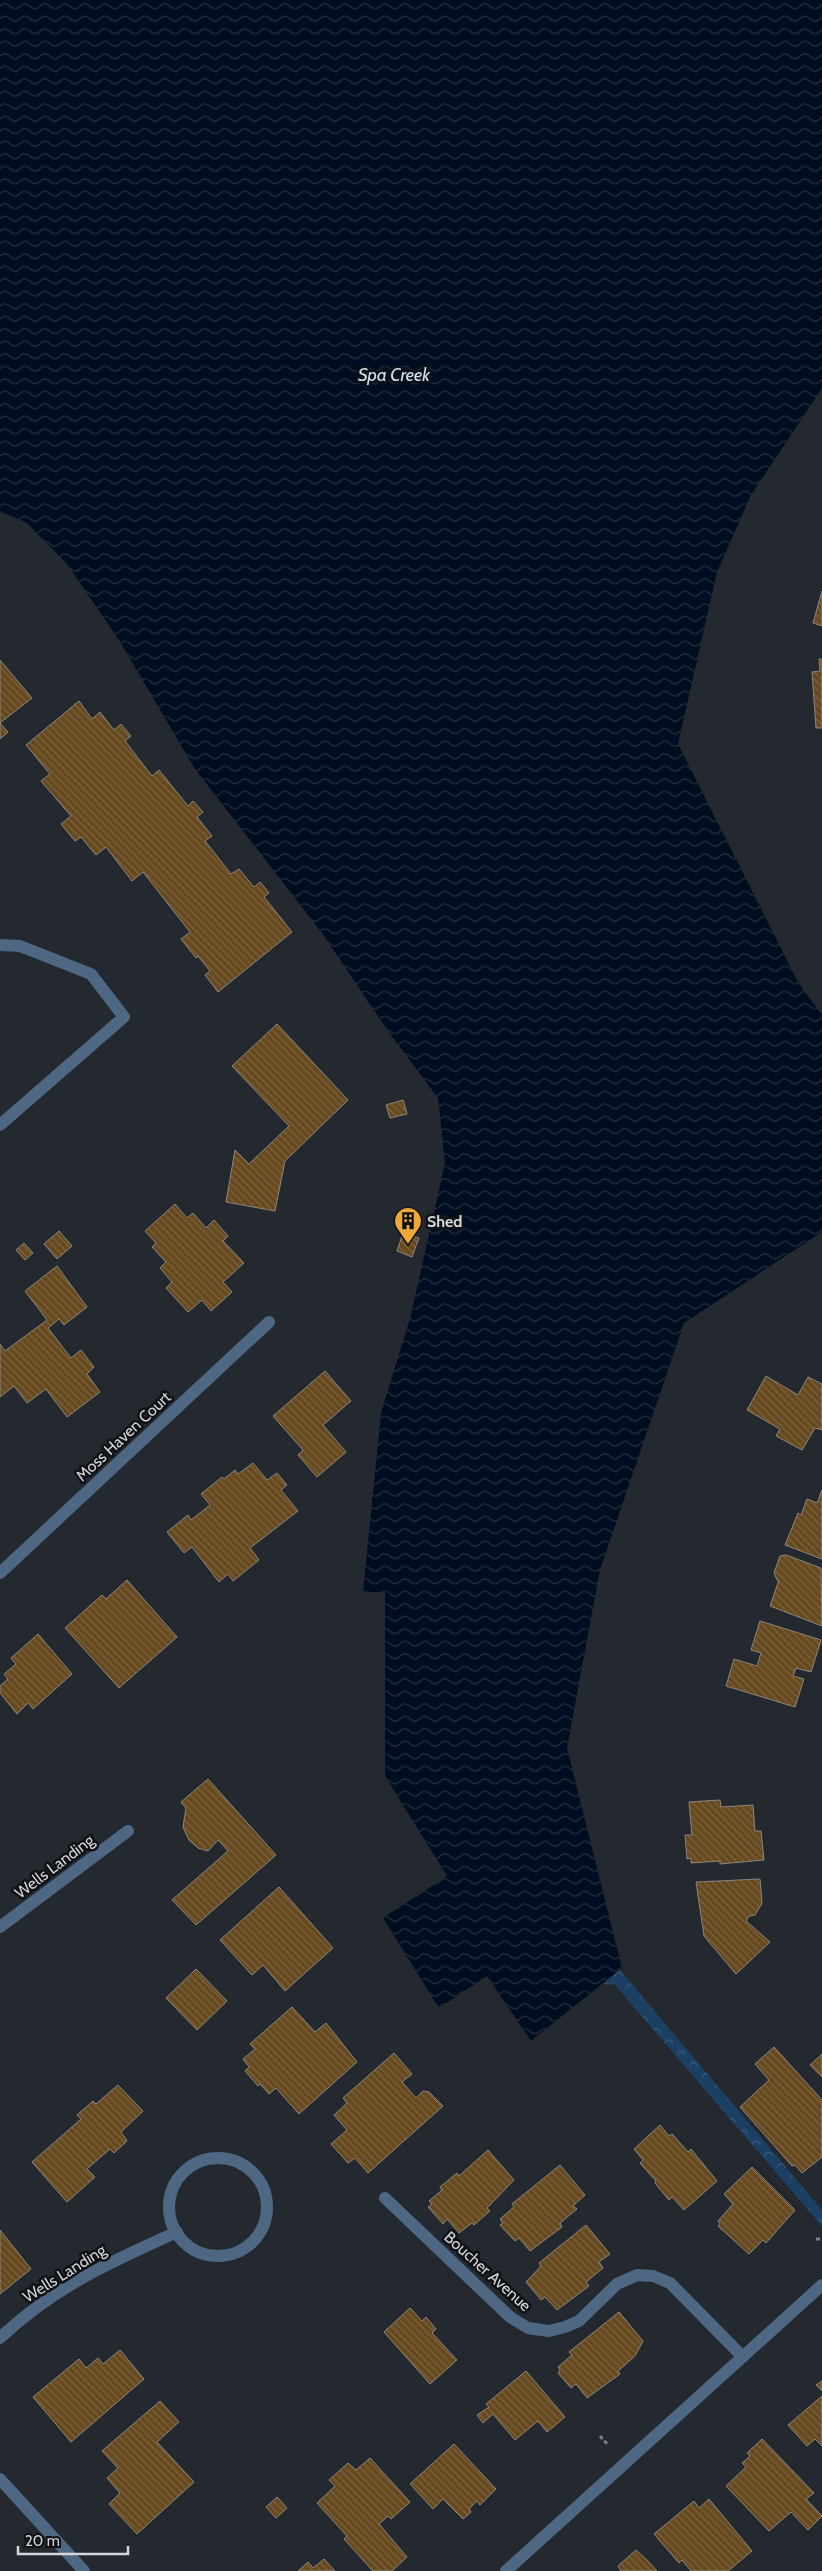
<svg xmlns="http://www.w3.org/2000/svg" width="822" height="2571" viewBox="0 0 822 2571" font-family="Cabin,sans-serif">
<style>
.park{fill:url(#park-crowns)}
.water{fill:url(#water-waves)}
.building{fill:url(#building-back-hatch);stroke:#8c867e}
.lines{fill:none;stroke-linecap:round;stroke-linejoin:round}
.path{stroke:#7c8186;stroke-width:3;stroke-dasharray:4 2.5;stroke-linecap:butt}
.minor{stroke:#4e6783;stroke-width:12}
.labels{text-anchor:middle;stroke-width:5;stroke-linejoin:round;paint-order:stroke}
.poi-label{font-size:16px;font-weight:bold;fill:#d3d6da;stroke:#0f1114;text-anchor:start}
.street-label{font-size:16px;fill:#d3d6da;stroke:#0f1114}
.water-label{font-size:18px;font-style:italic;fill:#d1e1f3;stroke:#0f1114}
</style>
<defs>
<pattern id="park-crowns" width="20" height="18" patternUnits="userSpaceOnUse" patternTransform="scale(1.25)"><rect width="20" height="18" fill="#1c4063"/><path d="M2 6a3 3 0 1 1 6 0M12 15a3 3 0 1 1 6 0" fill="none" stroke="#3c5b79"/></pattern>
<pattern id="water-waves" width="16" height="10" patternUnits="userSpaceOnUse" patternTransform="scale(1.25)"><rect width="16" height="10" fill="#000d20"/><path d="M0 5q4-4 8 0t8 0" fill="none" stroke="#243040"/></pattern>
<pattern id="building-back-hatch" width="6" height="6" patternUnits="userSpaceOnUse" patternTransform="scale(1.25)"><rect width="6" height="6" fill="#66491e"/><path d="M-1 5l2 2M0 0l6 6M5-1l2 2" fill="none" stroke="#7b623e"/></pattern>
</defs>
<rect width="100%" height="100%" fill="#23292f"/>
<path class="park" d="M620 1970 822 2210V2226L615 1985 590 1982 609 1978Z"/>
<path class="water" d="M0 0H822V388L751 495 717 572 678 744 799 984 822 1015V1232L684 1323 600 1570 567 1748 622 1968 531 2041 487 1976 439 2008 383 1918 447 1876 385 1776V1592H363L381 1413 411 1315 445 1163 438 1098 388 1031 322 933 195 769 119 640 67 564 27 523 0 511Z"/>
<path class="building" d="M822 591V626L813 623Z
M819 659H822V728H816L812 672 820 671Z
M0 660 32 698 0 723 8 732 0 739Z
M79 701 92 719 100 712 114 730 121 724 131 736 125 741 152 776 159 770 188 806 193 801 203 812 197 817 212 836 205 841 231 874 239 869 254 887 260 882 269 893 264 897 292 932 218 992 205 975 210 971 198 956 196 958 181 939 190 932 143 872 132 881 106 847 96 855 81 837 75 841 61 824 71 816 41 781 50 774 26 745Z
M277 1024 348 1100 285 1161 275 1211 226 1202 235 1150 249 1164 289 1126 232 1066Z
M403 1100 407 1114 390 1118 386 1105Z
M175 1204 187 1218 193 1213 206 1228 214 1220 228 1236 223 1241 244 1263 223 1282 232 1292 211 1311 202 1300 188 1312 166 1288 172 1282 160 1268 166 1262 152 1247 156 1243 145 1231Z
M59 1231 72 1246 57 1259 44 1244Z
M403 1233 419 1238 412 1257 397 1251Z
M24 1243 33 1253 25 1260 16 1250Z
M57 1266 87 1307 64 1325 59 1319 48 1328 71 1358 81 1350 94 1367 87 1374 100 1392 67 1417 46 1389 27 1403 14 1386 0 1397V1344L5 1351 47 1320 25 1291Z
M325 1371 351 1401 323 1425 346 1452 317 1477 298 1455 303 1450 273 1416Z
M766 1376 798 1395 808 1377 822 1384V1430L815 1428 802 1450 776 1436 780 1429 747 1410Z
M253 1463 267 1480 277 1473 287 1485 281 1490 298 1511 250 1548 259 1560 233 1581 228 1574 219 1582 192 1547 184 1553 167 1532 188 1515 191 1520 210 1505 201 1494 222 1477 224 1479 235 1470 238 1474Z
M822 1490V1559L785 1545 798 1513 801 1515 807 1499 817 1503Z
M786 1555 821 1568 822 1626 770 1606 779 1580H777L774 1573 780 1556Z
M127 1580 177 1637 119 1688 65 1628 102 1595 106 1599Z
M760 1621 821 1640 811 1672 796 1668 793 1676 804 1679 795 1707 726 1686 734 1659 757 1666 761 1653 751 1650Z
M38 1634 72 1674 33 1709 28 1703 17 1714 0 1693V1686L8 1679 4 1674 16 1664 11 1658Z
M208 1779 276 1855 196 1925 172 1900 228 1851 218 1840 208 1851 198 1848 189 1840 183 1827 186 1808 181 1802Z
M720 1800 721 1807 753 1805 755 1831H761L764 1860 720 1864V1861L691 1863V1858L687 1859 685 1835H692L689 1802Z
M760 1879 762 1903 755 1915 749 1916 746 1921 770 1942 736 1974 704 1936 696 1882Z
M279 1887 333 1948 285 1991 263 1965 252 1975 220 1940Z
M196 1969 227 2001 197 2030 166 1998Z
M292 2007 315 2032 326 2023 357 2062 299 2114 276 2088 269 2094 260 2084 258 2086 245 2071 249 2067 243 2059 255 2049 250 2044Z
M774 2047 822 2100V2157L802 2173 795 2165 792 2166 740 2107 769 2080 755 2064Z
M394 2053 412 2074 402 2082 416 2098 423 2091 429 2092 443 2106 368 2173 355 2158 348 2163 331 2144 347 2130 334 2115 347 2103 343 2098Z
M822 2054V2077L810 2065Z
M118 2085 143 2111 121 2132 127 2141 114 2153 110 2149 87 2169 95 2177 67 2202 32 2162 81 2119 77 2115 93 2101 96 2104Z
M660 2125 669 2136 672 2134 688 2152 691 2149 717 2181 684 2210 672 2197 669 2200 655 2183 656 2181 640 2163 643 2160 634 2149Z
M488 2150 514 2180 487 2208 490 2211 474 2225 472 2223 459 2233 447 2219 443 2224 428 2207 432 2204 429 2201 442 2190 440 2187 457 2173 459 2176Z
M560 2165 585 2195 573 2206 577 2209 560 2223 562 2227 530 2251 519 2238 515 2241 500 2225 503 2223 500 2219 514 2207 512 2204Z
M752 2167 795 2210 766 2243 763 2240 749 2254 718 2226 720 2224 718 2221 733 2204 724 2194Z
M586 2225 610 2254 599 2262 603 2268 586 2282 589 2286 557 2310 545 2297 541 2300 526 2282 541 2266 539 2263Z
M0 2230 31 2269 0 2294Z
M410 2308 422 2321 426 2317 436 2329 432 2333 457 2360 430 2384 384 2332Z
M619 2312 643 2341 635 2356 618 2371 620 2374 587 2398 576 2384 571 2388 558 2373 560 2370 558 2367 572 2355 569 2352Z
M120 2350 144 2379 71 2442 33 2397 79 2359 86 2368 98 2358 103 2364Z
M526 2371 565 2417 547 2432 538 2421 515 2440 493 2414 483 2423 477 2415 489 2407 486 2404Z
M822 2381V2391L816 2385Z
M822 2396V2446L815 2439 807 2446 788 2425Z
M160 2401 179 2422 157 2442 194 2482 137 2534 109 2504 120 2493 107 2478 118 2468 102 2451Z
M762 2439 814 2493 806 2499 822 2516 808 2530 791 2512 769 2531 726 2486 746 2467 742 2463 750 2456 747 2453Z
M454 2444 496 2489 480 2505 477 2501 469 2509 471 2512 463 2519 443 2499 433 2509 410 2484Z
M370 2458 410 2502 391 2519 388 2516 379 2524 407 2557 392 2571H373L344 2539 347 2536 317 2503 335 2486 329 2480 348 2463 356 2470Z
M277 2497 287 2508 276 2518 266 2507Z
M709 2499 752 2551 728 2571H691L682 2560 679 2563 654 2534 694 2501 699 2508Z
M636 2550 647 2560 657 2571H621L618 2566Z
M324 2559 335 2571H298L308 2562 313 2568Z"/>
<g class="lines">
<path class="path" d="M816 2239H822
M600 2436 608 2445"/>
<path class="minor" d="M0 945 20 946 91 974 124 1017 0 1125
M0 1573 269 1322
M0 1927 128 1831
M169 2207a49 49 0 1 1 98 0a49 49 0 1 1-98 0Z
M385 2198 510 2317 528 2328 549 2331 565 2327 579 2321 617 2284 637 2275 653 2276 670 2283 743 2357
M0 2338C54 2287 110 2262 177 2232
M0 2479 84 2571
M506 2571 822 2285"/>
</g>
<defs>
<symbol id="building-pin" viewBox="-11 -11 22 30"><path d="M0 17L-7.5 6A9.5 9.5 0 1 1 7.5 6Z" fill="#eda83c" stroke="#0f1114"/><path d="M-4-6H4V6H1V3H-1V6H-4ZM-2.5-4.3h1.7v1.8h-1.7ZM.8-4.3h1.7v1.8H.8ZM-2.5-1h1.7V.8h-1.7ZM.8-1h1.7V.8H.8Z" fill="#111"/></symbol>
</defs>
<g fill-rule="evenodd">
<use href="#building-pin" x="392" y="1205" width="32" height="43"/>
</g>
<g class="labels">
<g class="poi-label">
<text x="427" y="1227">Shed</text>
</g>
<g class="street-label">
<text transform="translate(123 1436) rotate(-43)" y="6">Moss Haven Court</text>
<text transform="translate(54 1866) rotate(-37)" y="6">Wells Landing</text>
<text transform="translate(488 2271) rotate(42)" y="6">Boucher Avenue</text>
<text transform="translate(64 2273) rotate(-32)" y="6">Wells Landing</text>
</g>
<g class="water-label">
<text x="394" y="381">Spa Creek</text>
</g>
</g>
<path d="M18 2546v8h110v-8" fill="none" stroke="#d3d6da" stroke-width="2.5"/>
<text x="25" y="2546" font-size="15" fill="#d3d6da" stroke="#0f1114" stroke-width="4" paint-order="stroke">20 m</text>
</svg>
